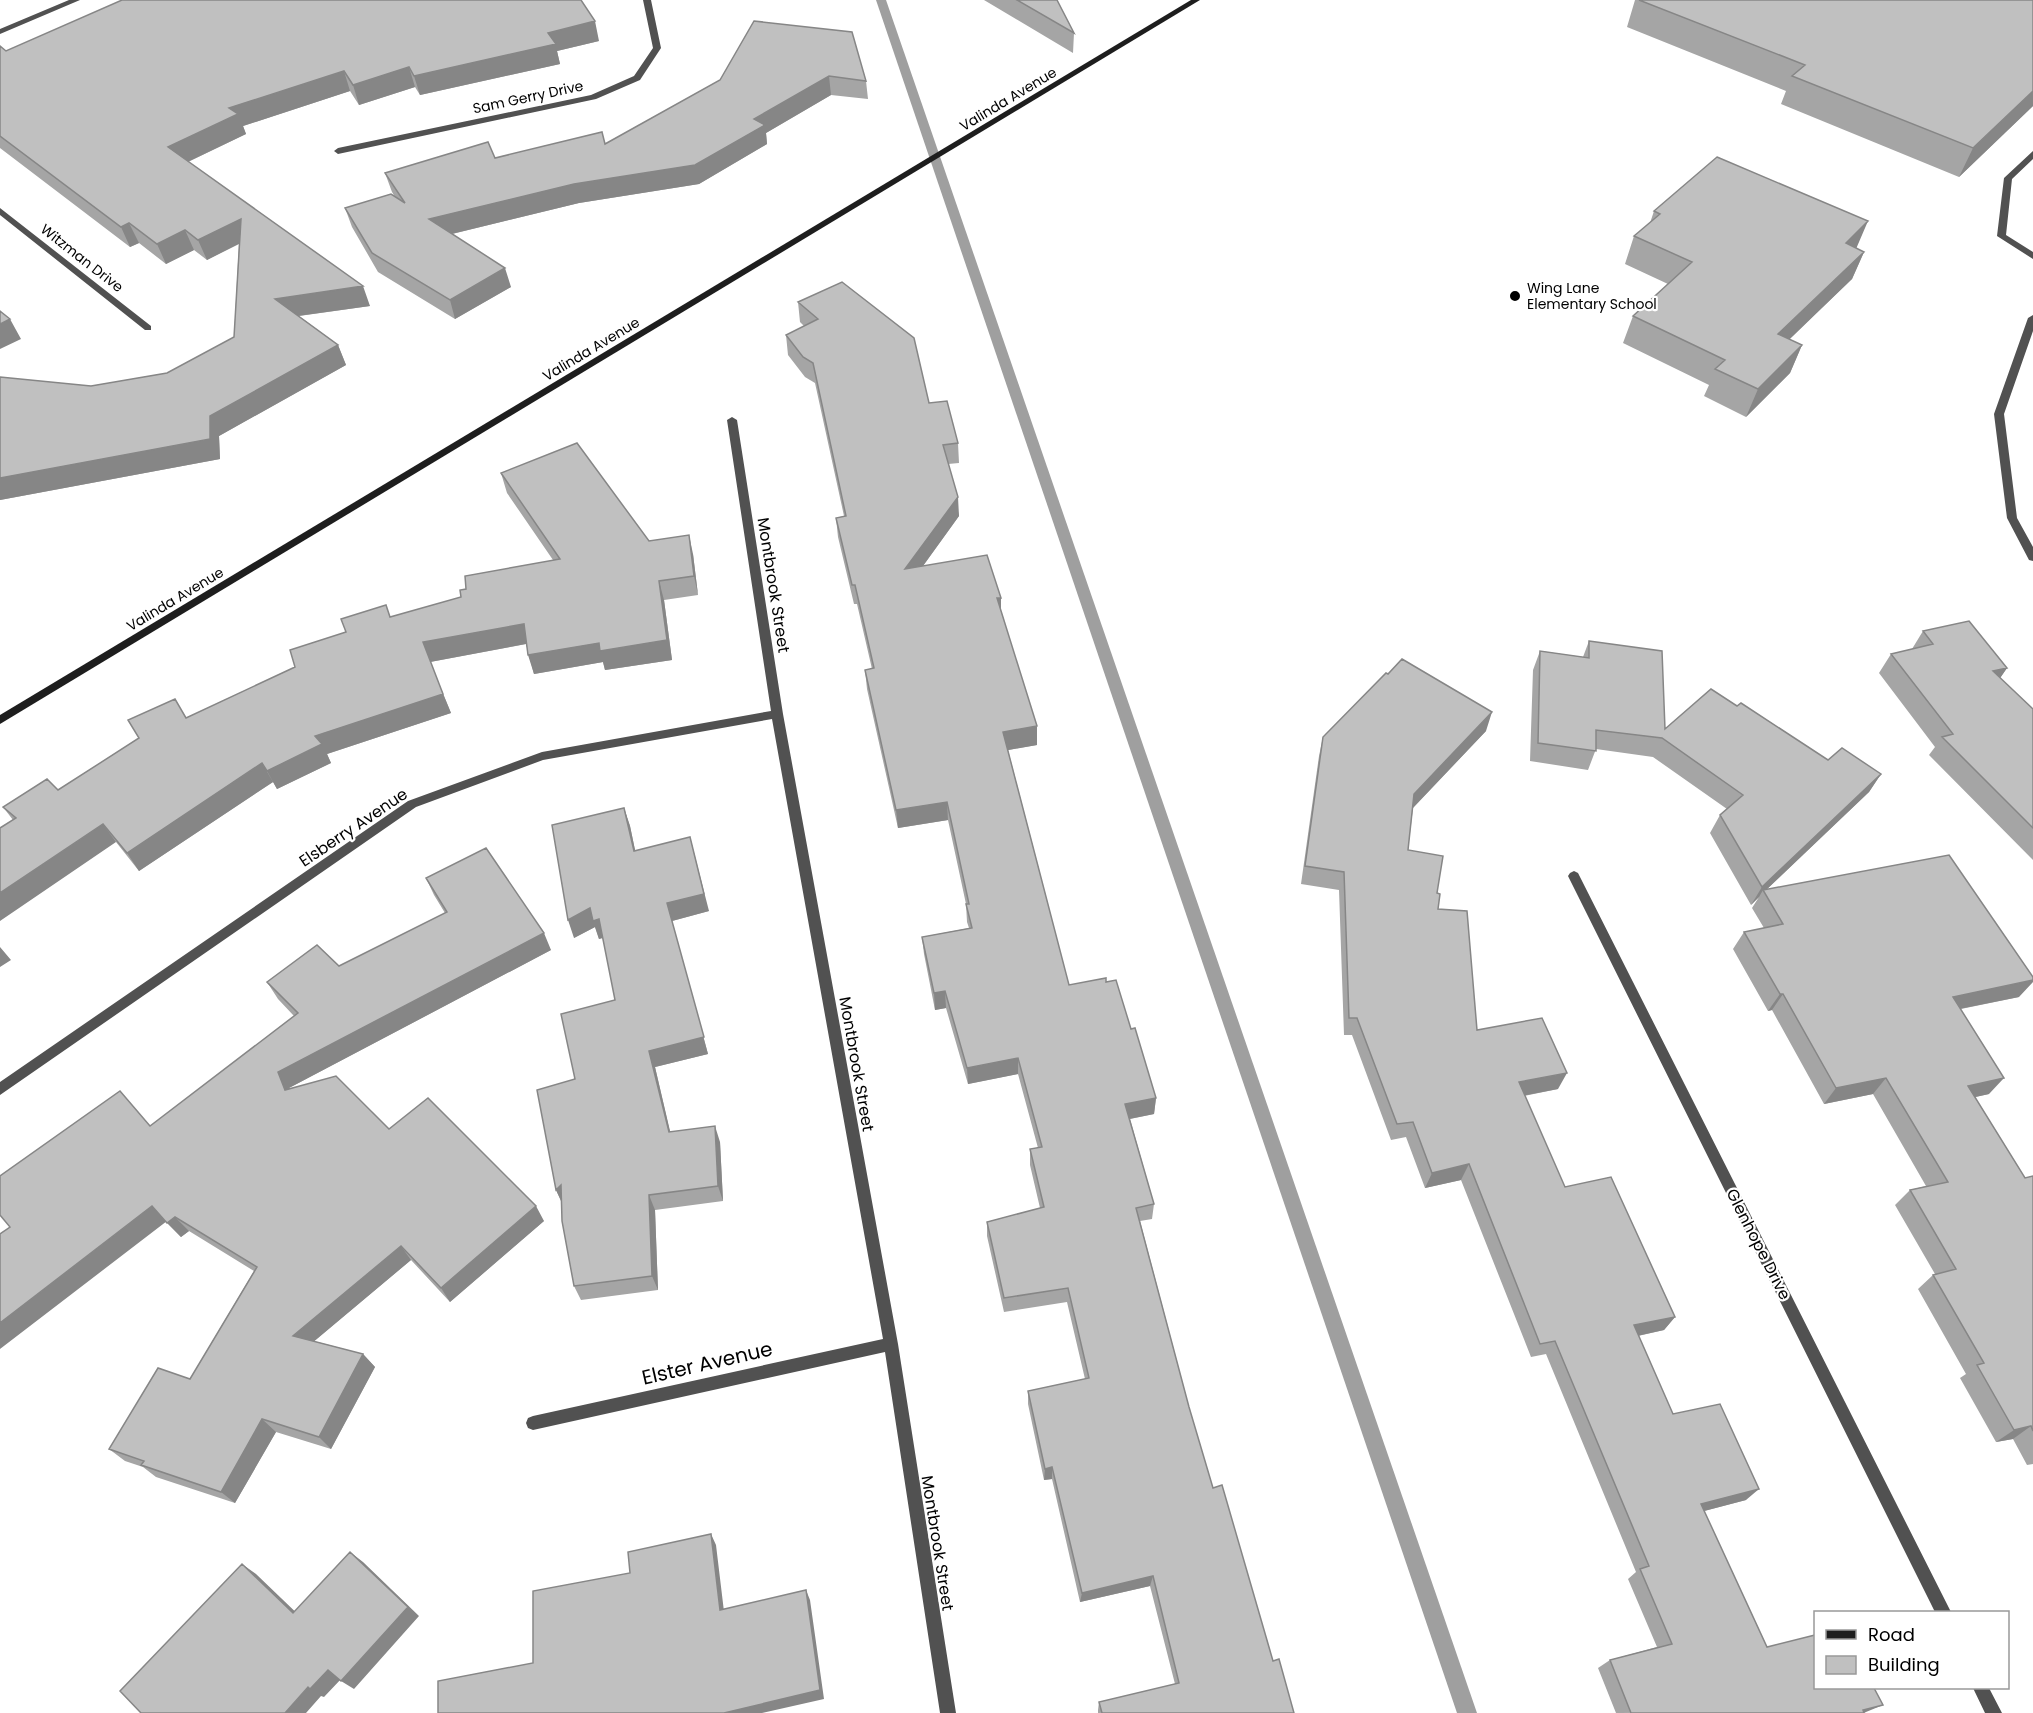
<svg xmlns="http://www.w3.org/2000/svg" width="2033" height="1713" viewBox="0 0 2033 1713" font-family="Poppins,sans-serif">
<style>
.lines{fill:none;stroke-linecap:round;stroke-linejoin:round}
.stream{fill:#9f9f9f;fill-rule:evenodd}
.lane{fill:#515151;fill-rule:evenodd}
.street{fill:#515151;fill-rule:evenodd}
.secondary{fill:#1e1e1e;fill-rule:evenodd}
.wall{fill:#a5a5a5}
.shaded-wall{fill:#868686}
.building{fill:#c0c0c0;stroke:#868686;stroke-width:1.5}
.poi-dot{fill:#000;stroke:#fff;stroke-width:2}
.labels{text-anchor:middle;stroke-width:4.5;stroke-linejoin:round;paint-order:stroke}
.far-street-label{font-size:14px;fill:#000;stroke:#fff}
.far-poi-label{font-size:14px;fill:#000;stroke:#fff;text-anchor:start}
.street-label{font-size:16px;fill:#000;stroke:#fff}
.near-street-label{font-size:20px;fill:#000;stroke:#fff}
</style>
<rect width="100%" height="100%" fill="#fff"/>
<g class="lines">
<path class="stream" d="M876 0H886L1477 1713H1457Z"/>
<path class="lane" d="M2033 151V159L2012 179 2006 235 2033 252V259L1997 236 2004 178Z"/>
<path class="street" d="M69 0H80L0 34V29Z
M643 0H651L661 48 640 80 596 99 338 154 334 151 338 148 591 95 634 76 653 48Z
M0 208 151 326V330H145L0 215Z
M2033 315V331L2004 414 2017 518 2033 547V561L2029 560 2007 518 1994 414 2028 318Z
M732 417 737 420 783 714 898 1344 956 1713H940L885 1352 533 1430 528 1428 526 1423 528 1418 533 1416 883 1339 772 719 543 760 416 807 0 1095V1082L408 801 542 752 771 711 727 420Z
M1574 871 1578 873 1951 1612H1935L1568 876 1570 873Z
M1973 1688H1989L2002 1713H1985Z"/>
<path class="secondary" d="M1191 0H1200L0 724V715Z"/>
</g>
<path class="wall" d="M984 0H1057L1074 33 1073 53Z
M1635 0H2033V106L1959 177 1781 104 1786 91 1627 27Z
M754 21 866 81 868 99 831 95 766 133 767 144 699 184 579 203 452 234 511 287 455 319 378 272 352 227 345 208 395 197 392 192 385 173 605 144 720 80Z
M599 41 557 51 560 64 420 95 415 87 359 105 350 91 243 126 246 134 188 162 370 306 299 316 338 345 346 365 219 436 220 459 0 500V377L91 386 167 373 234 337 239 243 207 260 194 250 166 264 139 243 130 247 0 148V46L6 51Z
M1654 211 1856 248 1864 252 1852 279 1789 339 1802 345 1790 373 1746 417 1704 396 1709 385 1623 343 1633 316 1668 284 1625 264 1634 236 1650 223Z
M798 302 929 403 958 443 959 463 948 464 959 516 923 566 1001 598V612L1037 745 1008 750 1069 985 1106 982 1131 1029 1156 1098 1154 1114 1130 1119 1154 1204 1152 1219 1140 1221 1189 1407 1213 1488 1273 1661 1294 1713H1098V1710L1099 1702 1175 1684 1150 1586 1080 1602 1052 1479 1044 1480 1028 1404V1391L1085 1379 1067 1302 1004 1312 987 1236V1222L1040 1208 1030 1165V1149L1038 1148 1018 1074 968 1084 946 1008 935 1010 924 954 922 937 969 928 967 922 966 904 948 820 898 828 867 689 865 670 872 669 857 604H854L838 537 836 518 844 516 815 383 805 377 788 355 786 335 804 326 800 322Z
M501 473 649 541 693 554 698 595 664 600 672 660 605 670 603 662 534 674 526 644 430 662 451 713 327 754 331 763 277 789 273 782 139 871 116 842 13 820 3 807 58 790 139 738 175 699 186 718 295 667 391 617 461 597 466 589 553 560 507 493Z
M1923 631 2007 668 2000 678 2033 709V860L1929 755 1935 747 1879 673 1891 654 1912 649Z
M1589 641 1665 729 1737 706 1828 760 1881 774 1869 792 1767 889 2019 997 1961 1009 1989 1094 1975 1097 2025 1178 2033 1176V1464L2027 1465 2013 1439 1996 1442 1960 1378 1966 1374 1918 1289 1933 1275 1935 1274 1895 1205 1910 1190 1926 1186 1873 1094 1824 1104 1772 1010 1768 1011 1733 949 1744 932 1764 928 1752 908 1759 897 1751 905 1710 833 1720 815 1727 809 1653 757 1596 749 1588 770 1530 761 1533 670 1540 651 1583 657Z
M1486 731 1413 808 1408 850 1437 893 1438 909 1477 1030 1558 1089 1524 1096 1565 1187 1675 1317 1664 1330 1638 1336 1673 1414 1746 1500 1704 1511 1767 1647 1866 1712 1616 1713 1598 1668 1610 1660 1657 1647 1628 1579 1636 1572 1546 1354 1531 1357 1461 1180 1425 1188 1406 1137 1391 1140 1352 1035H1344L1339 890 1301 884 1319 756 1323 737Z
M624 808 630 826 635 850 709 911 672 921 708 1054 655 1067 670 1132 720 1142 723 1201 655 1210 658 1290 581 1300 574 1286 561 1201 556 1190 575 1079 615 1000 603 938 599 939 595 927 574 938Z
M426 878 551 950 289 1088 290 1089 389 1129 544 1221 450 1302 411 1260 314 1341 363 1354 375 1367 331 1449 276 1432 235 1503 156 1477 143 1467 125 1461 109 1449 190 1379 254 1271 189 1231 181 1237 166 1221 10 1227 151 1126 294 1016 278 999 267 982 339 966 445 913 434 895Z"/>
<path class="shaded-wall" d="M595 21 599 41 557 51 560 64 420 95 414 76 548 33Z
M409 67 415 87 359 105 353 85Z
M344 71 350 91 243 126 246 134 177 167 168 147 229 108Z
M829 76 831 95 766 133 767 144 699 184 579 203 435 238 429 219 754 119Z
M2033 91V106L1959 177 1973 148Z
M241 219 249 239 207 260 198 240Z
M1868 221 1856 249 1846 243Z
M129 223 139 243 130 247 121 227Z
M185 230 194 250 166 264 157 244Z
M1864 252 1852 279 1766 362 1778 334Z
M505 268 511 287 455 319 450 300Z
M363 286 370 306 283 318 275 299Z
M10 319 21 339 0 349V324Z
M338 345 346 365 219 436 220 459 0 500V478L210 416Z
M1802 345 1790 373 1746 417 1758 389Z
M958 497 959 516 907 588 905 569Z
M689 535 693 554 698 595 694 576Z
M659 581 664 600 672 660 605 670 603 662 534 674 528 655Z
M997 598H1001V617Z
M524 624 531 643 430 662 451 713 327 754 331 763 277 789 267 771 315 736 423 642Z
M2007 668 1994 687 1993 671Z
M1492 712 1486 731 1409 812 1414 794Z
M1037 726V745L1003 751V732Z
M262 763 273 782 139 871 127 853Z
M1881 774 1869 792 1764 892 1763 890 1759 897 1751 905 1762 887Z
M947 802 948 820 898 828 896 810Z
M624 808 630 826 639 869 634 851Z
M103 824 116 842 0 921V893Z
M690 837 709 911 672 921 708 1054 655 1067 674 1148 669 1132 649 1051 667 903Z
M590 908 599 919 605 937 599 939 595 927 574 938 568 920Z
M544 933 551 950 289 1088 297 1106 285 1090 278 1072Z
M0 947 11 960 0 967Z
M2033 980V982L2019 997 1939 1013 1953 997Z
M945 991 946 1008 935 1010 934 993Z
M1780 994H1783L1772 1010 1768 1011Z
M1018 1058V1074L968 1084 967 1068Z
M1567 1073 1558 1089 1511 1098 1519 1082Z
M1886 1078 1873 1094 1824 1104 1836 1088Z
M2004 1078 1989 1094 1953 1102 1968 1086Z
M1156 1098 1154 1114 1124 1120 1125 1104Z
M715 1126 720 1142 723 1201 718 1186Z
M1469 1164 1461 1180 1425 1188 1432 1173Z
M561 1185 563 1205 556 1190Z
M649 1195 655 1210 658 1290 652 1276Z
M152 1206 167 1221 0 1349V1323Z
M536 1206 544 1221 450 1302 441 1288Z
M175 1217 189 1231 181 1237 167 1223Z
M401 1246 411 1260 305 1349 293 1336Z
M1675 1317 1664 1330 1623 1339 1634 1325Z
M363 1354 375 1367 331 1449 319 1437Z
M262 1419 276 1432 235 1503 221 1492Z
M2031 1426 2013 1439 1996 1442 2014 1430Z
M1052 1467V1479L1044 1480 1045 1469Z
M1759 1489 1746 1500 1689 1515 1701 1504Z
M711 1534 716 1545 725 1620 720 1610Z
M350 1552 363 1562 419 1616 354 1689 341 1681Z
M242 1564 256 1574 306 1622 293 1613Z
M1153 1576 1150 1586 1080 1602 1082 1593Z
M806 1590 810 1600 824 1699 762 1713H724Z
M328 1670 342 1678 324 1697 321 1696 306 1713H285L308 1687Z
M1883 1705 1866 1712 1864 1713 1863 1710Z"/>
<path class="building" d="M122 0H581L595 21 548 33 556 44 414 76 409 67 353 85 344 71 229 108 238 114 168 147 363 286 275 299 338 345 210 416V439L0 478V377L91 386 167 373 234 337 241 219 198 240 185 230 157 244 129 223 121 227 0 136V46L6 51Z
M1017 0H1057L1074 33Z
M1639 0H2033V91L1973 148 1792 76 1805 65Z
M754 21 852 32 866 81 829 76 754 119 765 125 695 165 574 184 429 219 505 268 450 300 372 253 345 208 391 194 405 203 385 173 488 142 495 158 602 132 605 144 720 80Z
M1717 157 1868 221 1846 243 1864 252 1778 334 1802 345 1758 389 1715 369 1725 360 1633 316 1692 262 1634 236 1660 214 1654 211Z
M842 282 914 338 929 403 947 401 958 443 943 445 958 497 905 569 987 555 1001 598H997L1037 726 1003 732 1069 985 1106 978V982L1116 980 1131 1029 1135 1028 1156 1098 1125 1104 1154 1204 1136 1208 1189 1407 1213 1488 1222 1485 1273 1661 1279 1659 1294 1713H1102L1099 1702 1179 1683 1153 1576 1082 1593 1052 1467 1045 1469 1028 1391 1089 1378 1068 1288 1004 1298 987 1222 1044 1207 1030 1149 1042 1147 1018 1058 967 1068 945 991 934 993 922 937 972 928 966 904H969L947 802 896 810 865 670 874 668 855 585H852L836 518 846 516 813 363 803 357 786 335 818 319 798 302Z
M0 311 10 319 0 324Z
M577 443 649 541 689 535 694 576 659 581 667 640 600 651 599 643 528 655 524 624 423 642 443 694 315 736 322 744 267 771 262 763 127 853 103 824 0 893V828L16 818 3 807 47 779 58 790 139 738 128 720 175 699 186 718 295 667 290 650 346 632 341 619 386 605 390 617 461 597 460 590 466 589 465 576 560 559 501 473Z
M1969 621 2007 668 1993 671 2033 709V828L1942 737 1953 734 1891 654 1933 644 1923 631Z
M1589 641 1662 651 1665 729 1711 689 1737 706 1741 703 1828 760 1842 748 1881 774 1762 887 1720 815 1743 795 1662 738 1596 730V751L1538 743 1540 651 1589 658Z
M1402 659 1492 712 1414 794 1408 850 1443 856 1437 893 1440 894 1438 909 1467 911 1477 1030 1542 1018 1567 1073 1519 1082 1565 1187 1611 1177 1675 1317 1634 1325 1673 1414 1720 1404 1759 1489 1701 1504 1767 1647 1815 1635V1688H1874L1883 1705 1863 1710 1864 1713H1631L1610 1660 1672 1644 1640 1569 1649 1566 1555 1341 1540 1344 1469 1164 1432 1173 1413 1122 1397 1124 1357 1018H1349L1344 872 1305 866 1323 737 1386 673 1388 674Z
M624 808 634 851 690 837 704 894 667 903 704 1037 649 1051 669 1132 715 1126 718 1186 649 1195 652 1276 574 1286 562 1221 561 1185 556 1190 537 1090 575 1079 561 1014 615 1000 599 919 593 921 590 908 568 920 552 825Z
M486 848 544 933 278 1072 285 1090 336 1076 389 1129 428 1098 536 1206 441 1288 401 1246 293 1336 363 1354 319 1437 262 1419 221 1492 141 1465 144 1461 109 1449 158 1368 190 1379 257 1267 175 1217 167 1223 152 1206 0 1323V1234L10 1227 0 1215V1176L120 1091 150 1126 298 1013 267 982 317 945 339 966 447 912 426 878Z
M1949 855 2033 977V980L1953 997 2004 1078 1968 1086 2025 1178 2033 1176V1431L2031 1426 2014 1430 1977 1365 1984 1363 1933 1275 1956 1269 1910 1190 1948 1182 1886 1078 1836 1088 1783 994H1780L1744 932 1783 924 1763 890Z
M711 1534 720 1610 806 1590 820 1690 724 1713H438V1681L533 1663V1591L630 1573 628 1552Z
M350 1552 408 1607 341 1681 328 1670 310 1689 308 1687 285 1713H141L120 1691 242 1564 293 1613Z"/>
<circle class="poi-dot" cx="1515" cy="296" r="6"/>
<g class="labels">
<g class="far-street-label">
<text transform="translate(528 97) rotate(-12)" y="5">Sam Gerry Drive</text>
<text transform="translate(1008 99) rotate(-31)" y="5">Valinda Avenue</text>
<text transform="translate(82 258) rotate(38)" y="5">Witzman Drive</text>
<text transform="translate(591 349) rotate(-31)" y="5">Valinda Avenue</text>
<text transform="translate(175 599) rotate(-31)" y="5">Valinda Avenue</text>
</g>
<g class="far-poi-label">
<text x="1527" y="293">Wing Lane<tspan x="1527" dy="16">Elementary School</tspan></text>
</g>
<g class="street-label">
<text transform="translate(774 585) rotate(81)" y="6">Montbrook Street</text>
<text transform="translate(353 827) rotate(-34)" y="6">Elsberry Avenue</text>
<text transform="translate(857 1064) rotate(80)" y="6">Montbrook Street</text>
<text transform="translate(1759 1244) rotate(63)" y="6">Glenhope Drive</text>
<text transform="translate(938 1543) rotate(81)" y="6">Montbrook Street</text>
</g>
<g class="near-street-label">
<text transform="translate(707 1363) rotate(-13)" y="7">Elster Avenue</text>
</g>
</g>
<rect x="1814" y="1611" width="195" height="78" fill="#ffffff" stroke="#999999" stroke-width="1.5"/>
<rect x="1826" y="1630" width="30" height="9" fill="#1e1e1e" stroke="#999999" stroke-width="1.5"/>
<text x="1868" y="1641" font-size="18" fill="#000000">Road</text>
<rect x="1826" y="1656" width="30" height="18" fill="#c0c0c0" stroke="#999999" stroke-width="1.5"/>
<text x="1868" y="1671" font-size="18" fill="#000000">Building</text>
</svg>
